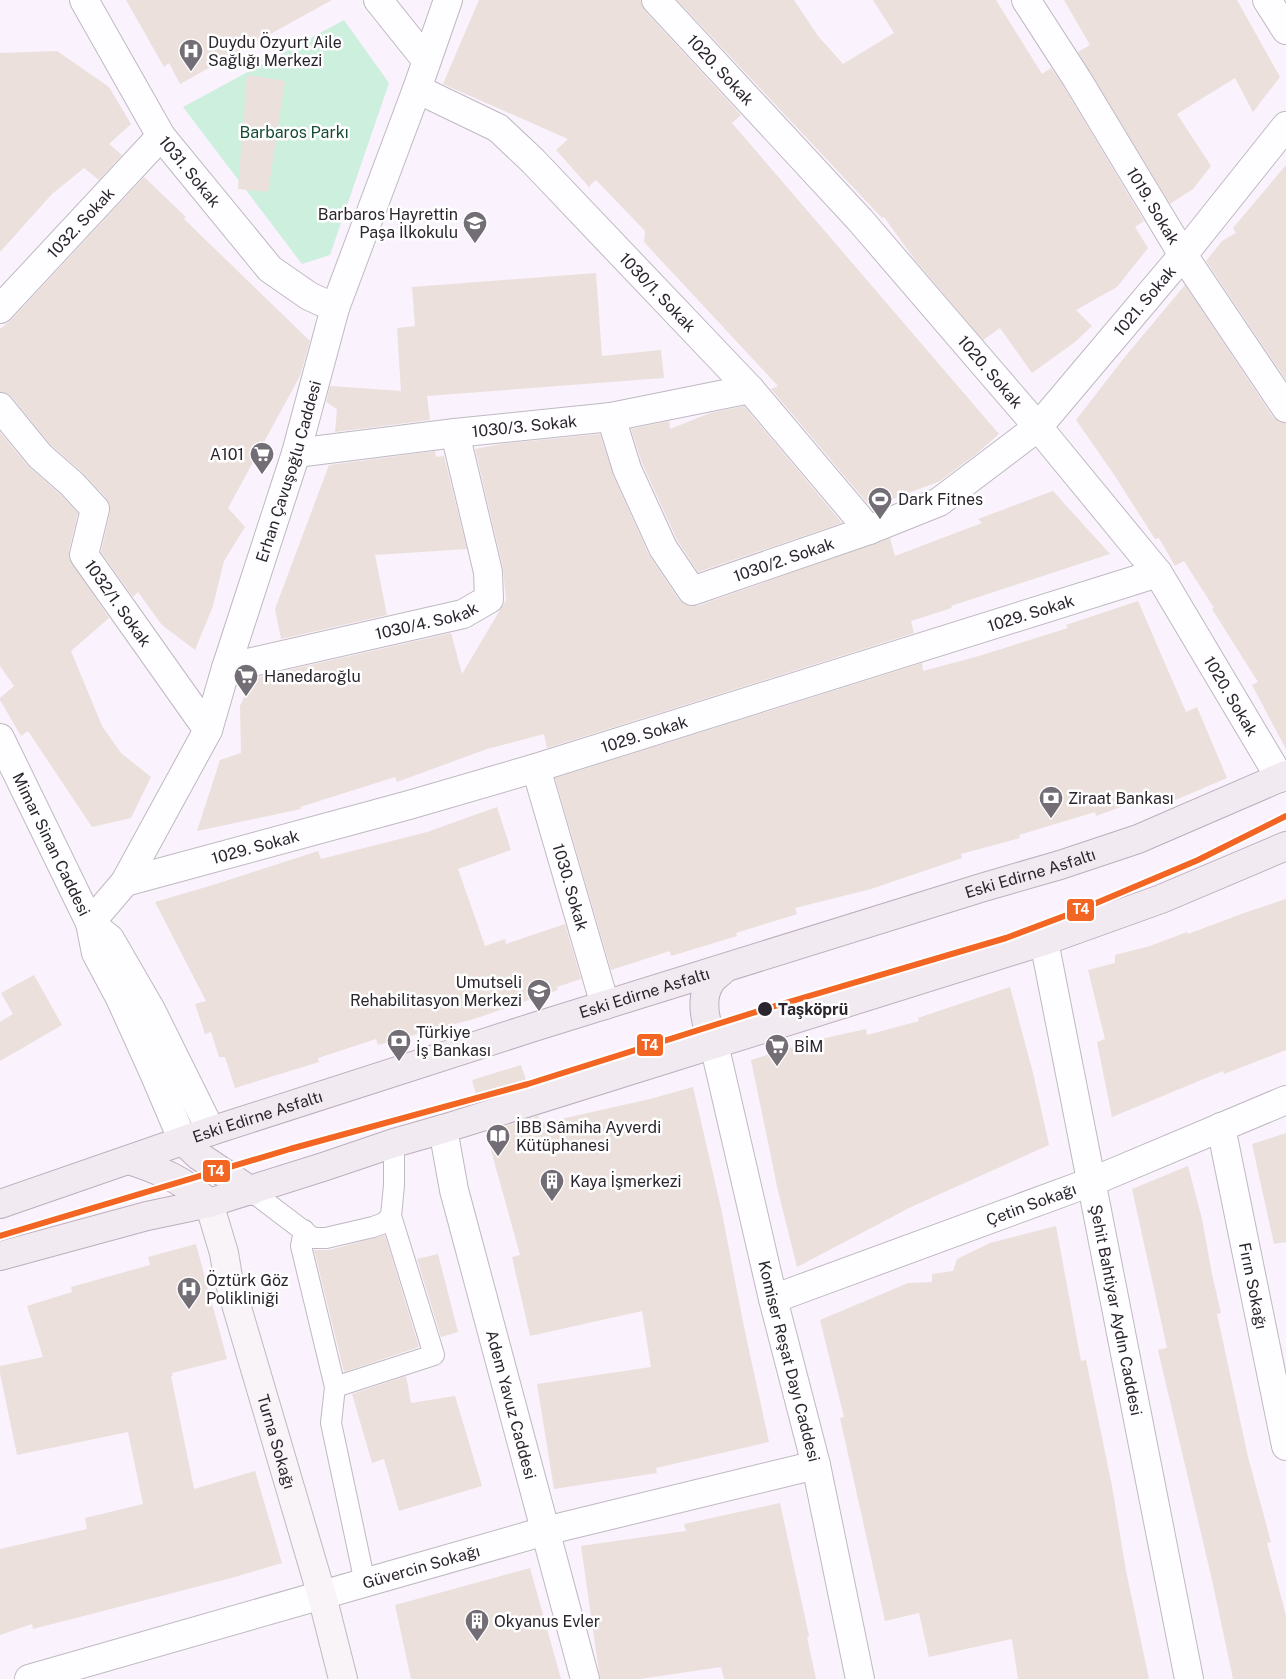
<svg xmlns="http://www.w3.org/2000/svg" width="1286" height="1679" viewBox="0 0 1286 1679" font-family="'Public Sans',sans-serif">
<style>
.green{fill:#cdefde}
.building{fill:#ebe0dc}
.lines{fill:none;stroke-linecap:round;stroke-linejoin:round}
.service-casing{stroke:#bfb9c1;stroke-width:22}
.minor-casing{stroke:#bfb9c1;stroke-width:30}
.tertiary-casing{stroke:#bfb9c1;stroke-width:30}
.secondary-casing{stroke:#bfb9c1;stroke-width:30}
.primary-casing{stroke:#bdafbd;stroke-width:30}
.service{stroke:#fefdff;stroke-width:20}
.minor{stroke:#fefdff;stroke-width:28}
.tertiary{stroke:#fefdff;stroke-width:28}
.secondary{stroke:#f8f4f8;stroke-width:28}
.primary{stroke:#f2eaf1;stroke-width:28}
.tram-1-casing{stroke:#fff;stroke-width:10}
.tram-1{stroke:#f26522;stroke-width:6}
.stop-dot{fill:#2b252d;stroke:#fff;stroke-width:2}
.labels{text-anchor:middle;stroke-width:5;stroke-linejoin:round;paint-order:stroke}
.poi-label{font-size:16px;fill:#2b252d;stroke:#fff;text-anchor:start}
.street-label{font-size:16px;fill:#2b252d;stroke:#fff}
.park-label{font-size:16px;fill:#134c32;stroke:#fff}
.stop-label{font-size:16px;font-weight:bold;fill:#2b252d;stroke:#fff;text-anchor:start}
.line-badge{stroke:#fff;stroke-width:2}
.badge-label{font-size:14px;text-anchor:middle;font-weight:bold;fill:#fff}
</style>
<rect width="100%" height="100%" fill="#faf2fc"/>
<path class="green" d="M344 20 389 83 330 255 302 264 183 107Z"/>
<path class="building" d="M126 0H332L180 84 169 63 164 67Z
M479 0H641L645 11 741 115 732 123 999 434 976 454 940 481 880 504 881 508 874 511 771 389 778 386 644 242 645 231 596 180 590 185V188L556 150 568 139 443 84Z
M677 0H794L818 36 843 64 894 33 873 0H996L1042 74 1051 68 1064 87 1144 221 1135 227 1148 248 1117 287 1076 310 1092 326 1075 342 1032 373 1000 328 983 340 915 260 884 217 882 218Z
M1064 0H1237L1280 77 1253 112 1235 78 1177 114 1211 166 1193 189 1170 204 1078 52 1090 45Z
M57 51 109 87 131 124 109 144 122 155 99 180 84 168 52 194 0 252V53Z
M247 75 285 81 268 192 238 189Z
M1286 165V380L1206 261 1222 241 1236 233 1233 228Z
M144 177 186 217 184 219 310 341 300 376 228 508 245 527 224 561 213 606 195 650 162 625 138 592 133 597 101 552 110 512V505L106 498 82 472 51 445 12 397 6 393 0 392V329L11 320Z
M596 273 602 356 661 350 664 378 427 396 430 420 335 432 337 409 326 402 330 386 401 391 397 328 415 326 412 287Z
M1185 285 1273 417 1279 422 1286 423V749L1252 685 1258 682 1212 609 1214 608 1184 561 1175 566 1159 538 1155 539 1113 473 1076 420 1124 358Z
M744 406 842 523 698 572 677 540 642 463 631 429 669 421 670 429 710 413Z
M0 432 28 466 61 495 78 513 69 551V558L109 618 71 651 102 726 121 753 151 777 131 818 92 827 28 731 21 736 0 700V698L14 686 0 666Z
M600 434 613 475 649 555 679 600 684 604 690 606H697L890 538 895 556 982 523 978 519 1053 491 1110 554 951 606 952 608 911 621 914 633 547 748 544 734 487 749 397 782 395 777 300 807 301 809 197 831 220 760 241 753 240 706 253 678 451 633 462 674 506 600 503 568 475 449 501 444Z
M435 451 436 457 444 456 467 549 375 555 387 615 281 639 275 609 329 465Z
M1138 601 1186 712 1197 707 1227 778 1166 804 1161 792 1096 816 1095 812 1019 835 1020 838 961 854 962 858 871 889 795 908 797 914 736 933 737 936 671 956 670 951 611 970 555 778 922 663 923 671 979 656 1068 628 1066 625Z
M497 807 511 850 458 869 485 946 505 939 506 944 565 924 581 979 557 987 558 990 477 1018 378 1045 376 1039 318 1058 319 1062 235 1088 225 1057H219L211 1032 205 1034 195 1004 206 1001 155 902 213 885 318 851 321 859 427 832Z
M1286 899V1050L1224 1074 1223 1071 1112 1117 1097 1042 1105 1039 1088 970 1115 963V955L1150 946 1187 932 1188 934 1244 913Z
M34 975 62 1025 0 1061V1022L13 1014 1 993Z
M1010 987 1033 1073 1049 1145 911 1207 797 1267 778 1191 751 1060 816 1040 866 1029 867 1035 919 1021 918 1018Z
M521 1065 528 1086 478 1102 472 1080Z
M693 1087 721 1208 744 1327 769 1442 656 1468 657 1473 554 1489 537 1384 651 1367 642 1311 530 1336 512 1257 520 1255 486 1132 538 1116 543 1123 650 1099Z
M1286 1133V1242L1274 1244 1252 1144Z
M1188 1166 1202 1219 1212 1274 1221 1313 1217 1314 1248 1457 1271 1542 1267 1543 1286 1616V1679H1233L1212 1580 1158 1350 1167 1348 1132 1189Z
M1056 1226 1081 1361 1086 1360 1112 1486 1126 1571 1149 1679H1018L1012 1639 929 1657 919 1613 885 1621 840 1418 844 1417 820 1320 908 1283 932 1282V1274L953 1271 957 1259 990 1243Z
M385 1235 419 1347 344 1372 314 1250H329Z
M196 1244 227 1359 172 1373 173 1376H171L194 1489 255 1471 282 1563 231 1578 33 1629 32 1624 0 1635V1549L87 1529 85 1518 143 1504 128 1432 17 1455 0 1373V1366L43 1357 27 1306 72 1292 71 1287 150 1265 148 1257Z
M438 1254 458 1332 441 1337 417 1259Z
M406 1376 411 1403 455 1396 482 1486 399 1511 384 1459 372 1463 352 1394Z
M780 1503 809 1636 807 1637 816 1679H724L721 1667 640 1679H600L581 1546 686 1531 684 1524Z
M530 1568 561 1679H411L395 1605Z"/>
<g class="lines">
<defs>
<path id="service" d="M251 1191 313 1238H326L373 1227 384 1223 391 1216 394 1185V1143
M304 1230 301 1246 335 1387 331 1423 365 1583
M335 1387 434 1355 391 1216"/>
<g id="minor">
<path id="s1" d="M84 0 161 136 270 269 309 296 335 308"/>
<path d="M378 0 426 60"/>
<path id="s2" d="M656 0 860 220 1038 427 1158 573 1280 778"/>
<path id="s3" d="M1026 0 1077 79 1183 255 1286 408"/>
<path d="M1267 0 1286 30"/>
<path id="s4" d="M417 89 498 128 533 161 750 389 869 530"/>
<path id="s5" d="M0 309 161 136"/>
<path id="s6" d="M0 407 40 456 72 484 95 509 84 555 208 730"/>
<path id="s7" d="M611 417 627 469 663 548 692 591 869 530 939 502 1038 427 1183 255 1286 126"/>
<path id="s8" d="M296 453 455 433 611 417 750 389"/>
<path id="s9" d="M226 668 463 614 489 599 488 572 455 433"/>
<path id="s10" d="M536 768 605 1005"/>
<path id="s11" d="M125 882 409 805 536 768 1158 573"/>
<path id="s12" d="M1044 941 1189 1679"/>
<path id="s13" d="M714 1044 773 1299 816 1465 860 1679"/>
<path id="s14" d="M1221 1127 1286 1446"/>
<path id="s15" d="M443 1129 454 1190 585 1679"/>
<path id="s16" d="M773 1299 1091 1182 1286 1100"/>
<path id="s17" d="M29 1679 545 1531 816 1465"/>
</g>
<g id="tertiary">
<path id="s18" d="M0 738 90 923 96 953 120 998 154 1073 183 1141"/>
<path id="s19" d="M90 923 125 882 208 730 226 668 296 453 335 308 417 89 448 0"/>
<path d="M90 923 110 939 151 1010 211 1131"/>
</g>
<g id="secondary">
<path id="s20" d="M209 1203 224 1253 228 1277 322 1596 343 1679"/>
</g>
<g id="primary">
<path d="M714 1044C706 1025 698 998 712 980 715 976 720 973 724 969"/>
<path d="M183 1141 199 1156 251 1191"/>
<path d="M129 1160C162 1171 183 1180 209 1203"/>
<path id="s21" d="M0 1204 211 1131 534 1027 984 887 1060 865 1138 839 1286 775"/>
<path d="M0 1256 147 1216 209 1203 323 1167 394 1143 443 1129 1044 941 1161 899 1286 846"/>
</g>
</defs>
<use href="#service" class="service-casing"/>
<use href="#minor" class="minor-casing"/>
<use href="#tertiary" class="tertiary-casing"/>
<use href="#secondary" class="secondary-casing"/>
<use href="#primary" class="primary-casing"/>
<use href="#service" class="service"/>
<use href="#minor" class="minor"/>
<use href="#tertiary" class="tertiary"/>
<use href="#secondary" class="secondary"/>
<use href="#primary" class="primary"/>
<defs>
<path id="tram-1" d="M0 1236 290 1149 528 1084 765 1009 1006 938 1075 912 1198 860 1286 816"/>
</defs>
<use href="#tram-1" class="tram-1-casing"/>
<use href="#tram-1" class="tram-1"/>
</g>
<defs>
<symbol id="hospital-pin" viewBox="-11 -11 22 30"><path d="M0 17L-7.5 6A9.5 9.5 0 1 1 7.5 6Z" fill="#736d75" stroke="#fff"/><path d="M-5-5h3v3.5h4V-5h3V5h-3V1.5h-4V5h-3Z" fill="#fff"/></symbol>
<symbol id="school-pin" viewBox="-11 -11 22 30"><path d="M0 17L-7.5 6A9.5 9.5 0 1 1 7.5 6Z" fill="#736d75" stroke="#fff"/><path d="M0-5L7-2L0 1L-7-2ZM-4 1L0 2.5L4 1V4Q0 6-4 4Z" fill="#fff"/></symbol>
<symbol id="supermarket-pin" viewBox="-11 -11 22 30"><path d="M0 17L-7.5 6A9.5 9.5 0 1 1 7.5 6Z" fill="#736d75" stroke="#fff"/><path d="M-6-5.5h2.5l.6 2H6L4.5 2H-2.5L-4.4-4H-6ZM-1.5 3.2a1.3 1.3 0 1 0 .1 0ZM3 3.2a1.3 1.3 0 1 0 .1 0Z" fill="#fff"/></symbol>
<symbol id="stadium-pin" viewBox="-11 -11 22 30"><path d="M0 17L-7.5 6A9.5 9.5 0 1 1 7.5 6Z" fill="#736d75" stroke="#fff"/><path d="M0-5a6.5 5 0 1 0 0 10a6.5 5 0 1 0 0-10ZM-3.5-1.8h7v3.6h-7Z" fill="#fff"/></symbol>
<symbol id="bank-pin" viewBox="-11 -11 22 30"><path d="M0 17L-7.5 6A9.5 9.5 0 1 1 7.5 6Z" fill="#736d75" stroke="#fff"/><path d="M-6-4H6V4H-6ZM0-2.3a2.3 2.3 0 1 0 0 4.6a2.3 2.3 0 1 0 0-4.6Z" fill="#fff"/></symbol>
<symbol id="library-pin" viewBox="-11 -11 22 30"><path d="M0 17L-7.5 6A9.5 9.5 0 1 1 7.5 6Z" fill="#736d75" stroke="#fff"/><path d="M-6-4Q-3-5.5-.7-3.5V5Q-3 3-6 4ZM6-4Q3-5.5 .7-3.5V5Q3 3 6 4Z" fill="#fff"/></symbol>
<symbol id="building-pin" viewBox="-11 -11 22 30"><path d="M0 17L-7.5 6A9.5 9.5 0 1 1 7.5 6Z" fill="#736d75" stroke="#fff"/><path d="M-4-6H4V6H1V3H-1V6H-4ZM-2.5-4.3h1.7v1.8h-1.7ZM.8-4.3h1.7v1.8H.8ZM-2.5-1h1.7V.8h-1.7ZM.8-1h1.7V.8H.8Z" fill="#fff"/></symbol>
</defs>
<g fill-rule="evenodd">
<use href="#hospital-pin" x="177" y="37" width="28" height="38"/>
<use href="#school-pin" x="461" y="209" width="28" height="38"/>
<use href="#supermarket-pin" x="248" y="440" width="28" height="38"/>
<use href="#stadium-pin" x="866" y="485" width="28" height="38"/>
<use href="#supermarket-pin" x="232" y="662" width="28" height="38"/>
<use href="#bank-pin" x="1037" y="784" width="28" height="38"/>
<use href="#school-pin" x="525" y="977" width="28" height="38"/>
<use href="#bank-pin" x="385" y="1027" width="28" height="38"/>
<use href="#supermarket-pin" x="763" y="1032" width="28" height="38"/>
<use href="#library-pin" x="484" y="1122" width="28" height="38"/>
<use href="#building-pin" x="538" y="1167" width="28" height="38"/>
<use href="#hospital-pin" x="175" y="1275" width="28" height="38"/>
<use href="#building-pin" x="463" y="1607" width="28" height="38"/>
</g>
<circle class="stop-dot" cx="765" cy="1009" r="8"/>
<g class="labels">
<g class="poi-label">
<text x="208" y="48">Duydu Özyurt Aile<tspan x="208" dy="18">Sağlığı Merkezi</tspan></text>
<text x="458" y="220" text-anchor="end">Barbaros Hayrettin<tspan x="458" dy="18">Paşa İlkokulu</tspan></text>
<text x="244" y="460" text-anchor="end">A101</text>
<text x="898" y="505">Dark Fitnes</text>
<text x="264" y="682">Hanedaroğlu</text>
<text x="1068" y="804">Ziraat Bankası</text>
<text x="522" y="988" text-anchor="end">Umutseli<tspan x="522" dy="18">Rehabilitasyon Merkezi</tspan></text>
<text x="416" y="1038">Türkiye<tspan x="416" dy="18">İş Bankası</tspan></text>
<text x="794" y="1052">BİM</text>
<text x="516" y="1133">İBB Sâmiha Ayverdi<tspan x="516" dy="18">Kütüphanesi</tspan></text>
<text x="570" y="1187">Kaya İşmerkezi</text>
<text x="206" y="1286">Öztürk Göz<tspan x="206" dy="18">Polikliniği</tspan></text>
<text x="494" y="1627">Okyanus Evler</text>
</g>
<g class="street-label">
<text dy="6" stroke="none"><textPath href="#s2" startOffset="95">1020. Sokak</textPath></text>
<text dy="6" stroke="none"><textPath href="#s1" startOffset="202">1031. Sokak</textPath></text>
<text dy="6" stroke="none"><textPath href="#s3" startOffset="242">1019. Sokak</textPath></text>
<text dy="6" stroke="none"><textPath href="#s5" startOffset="118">1032. Sokak</textPath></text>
<text dy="6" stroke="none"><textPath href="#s4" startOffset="319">1030/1. Sokak</textPath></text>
<text dy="6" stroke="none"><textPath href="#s7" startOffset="745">1021. Sokak</textPath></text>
<text dy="6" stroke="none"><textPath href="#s2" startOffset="500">1020. Sokak</textPath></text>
<text dy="6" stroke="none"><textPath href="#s8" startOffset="230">1030/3. Sokak</textPath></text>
<text dy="6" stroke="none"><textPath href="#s19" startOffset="498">Erhan Çavuşoğlu Caddesi</textPath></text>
<text dy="6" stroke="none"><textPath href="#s7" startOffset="290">1030/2. Sokak</textPath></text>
<text dy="6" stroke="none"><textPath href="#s6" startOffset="246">1032/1. Sokak</textPath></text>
<text dy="6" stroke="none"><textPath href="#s11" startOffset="945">1029. Sokak</textPath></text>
<text dy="6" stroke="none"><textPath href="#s9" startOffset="206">1030/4. Sokak</textPath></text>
<text dy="6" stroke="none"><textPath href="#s2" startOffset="905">1020. Sokak</textPath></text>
<text dy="6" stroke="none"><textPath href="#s11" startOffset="540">1029. Sokak</textPath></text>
<text dy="6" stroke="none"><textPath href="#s18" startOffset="118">Mimar Sinan Caddesi</textPath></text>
<text dy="6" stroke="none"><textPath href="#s11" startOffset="135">1029. Sokak</textPath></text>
<text dy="6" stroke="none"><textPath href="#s21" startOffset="1082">Eski Edirne Asfaltı</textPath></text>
<text dy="6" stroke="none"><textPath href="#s10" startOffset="124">1030. Sokak</textPath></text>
<text dy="6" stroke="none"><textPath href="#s21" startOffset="678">Eski Edirne Asfaltı</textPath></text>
<text dy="6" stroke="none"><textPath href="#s21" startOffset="272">Eski Edirne Asfaltı</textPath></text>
<text dy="6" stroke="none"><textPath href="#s16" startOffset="275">Çetin Sokağı</textPath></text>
<text dy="6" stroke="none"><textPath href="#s14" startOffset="162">Fırın Sokağı</textPath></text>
<text dy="6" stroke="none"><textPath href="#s12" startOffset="376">Şehit Bahtiyar Aydın Caddesi</textPath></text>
<text dy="6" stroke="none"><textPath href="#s13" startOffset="326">Komiser Reşat Dayı Caddesi</textPath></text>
<text dy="6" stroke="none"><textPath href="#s15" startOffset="284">Adem Yavuz Caddesi</textPath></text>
<text dy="6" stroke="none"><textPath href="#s20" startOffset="248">Turna Sokağı</textPath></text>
<text dy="6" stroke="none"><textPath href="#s17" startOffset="408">Güvercin Sokağı</textPath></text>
</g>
<g class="park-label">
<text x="294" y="138">Barbaros Parkı</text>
</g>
<g class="stop-label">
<text x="778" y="1015">Taşköprü</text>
</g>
</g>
<g class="line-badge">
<rect x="1066" y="898" width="29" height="24" rx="5" fill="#f26522"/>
<rect x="636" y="1033" width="28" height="24" rx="5" fill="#f26522"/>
<rect x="202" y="1159" width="29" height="24" rx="5" fill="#f26522"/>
</g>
<g class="badge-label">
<text x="1081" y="914">T4</text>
<text x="650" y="1050">T4</text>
<text x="216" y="1176">T4</text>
</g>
</svg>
